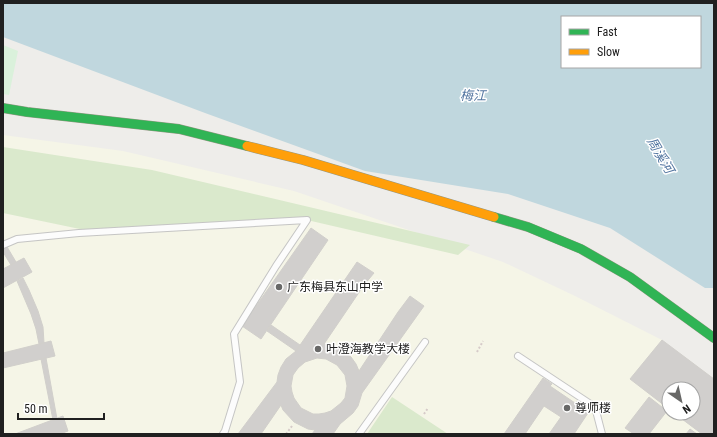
<svg xmlns="http://www.w3.org/2000/svg" width="717" height="437" viewBox="0 0 717 437" font-family="'Roboto Condensed','Noto Sans SC',sans-serif">
<style>
.education{fill:#f5f5e7}
.grass{fill:#dae9cc}
.park{fill:#daf1db}
.water{fill:#c0d7de;fill-rule:evenodd}
.building{fill:#d1cfcd;stroke:#d1cfcb;fill-rule:evenodd}
.lines{fill:none;stroke-linecap:round;stroke-linejoin:round}
.lane-casing{stroke:#c5c5c4;stroke-width:8}
.fast-casing{stroke:#949783;stroke-width:10}
.slow-casing{stroke:#949783;stroke-width:10}
.path{stroke:#d6cbc9;stroke-width:2;stroke-dasharray:2 2;stroke-linecap:butt}
.lane{stroke:#fcfcfc;stroke-width:6}
.fast{stroke:#30b455;stroke-width:9}
.slow{stroke:#ff9f0a;stroke-width:9}
.poi-dot{fill:#686867;stroke:#fff;stroke-width:1.5}
.labels{text-anchor:middle;stroke-width:3;stroke-linejoin:round;paint-order:stroke}
.poi-label{font-size:12px;fill:#202020;stroke:#fff;text-anchor:start}
.water-label{font-size:13px;font-style:italic;fill:#5275a0;stroke:#fff}
</style>
<rect width="100%" height="100%" fill="#eeedea"/>
<path class="education" d="M3 135 123 151 294 191 503 262 575 296 662 340 630 379 669 409V413H674L702 434H3Z"/>
<path class="grass" d="M3 147 152 170 470 245 458 255 307 220 99 233 3 213Z
M392 397 448 434H367Z"/>
<path class="park" d="M3 45 18 51 9 95 3 94Z"/>
<path class="water" d="M3 3H714V288H705L610 228 508 194 365 171 205 113 3 37ZM562 17H700V67H562Z"/>
<path class="building" d="M311 228 328 240 261 339 242 326Z
M3 240 16 262 11 265 3 252Z
M24 258 32 272 3 288V269Z
M357 262 374 273 364 285 324 344 338 348 351 357 356 364 359 371 398 312 410 296 424 306 362 393 358 406 353 413 340 424 333 434H312L315 430 308 429 294 422 283 410 281 405 261 434H238L277 382 278 375 281 367 286 359 296 351ZM317 358 326 359 337 365 345 375 347 386 345 398 341 403 331 411 325 413 319 414H313L301 408 294 398 292 392 291 386 293 375 298 368 305 362Z
M23 278 29 290 38 311 43 327 44 343 39 344 36 329 31 314 17 281Z
M271 325 300 345 296 351 267 331Z
M662 340 714 379V434H702L674 413H693V389H669V409L630 379Z
M51 341 55 356 3 368V353Z
M46 358 57 419 53 420 41 359Z
M543 378 552 384 550 386 575 403 577 401 590 410 574 434H549L561 417 544 406 525 434H504Z
M649 397 667 411 649 434H634L625 428Z
M63 416 68 431 60 434H15Z
M690 429 697 434H686Z"/>
<g class="lines">
<defs>
<path id="lane" d="M3 245 17 239 79 233 307 220 276 266 234 334 240 382 225 431 223 434
M518 356 595 407 602 434
M359 434 425 342"/>
<path id="fast" d="M3 108 27 112 179 129 247 146
M494 217 528 227 581 249 630 277 714 338"/>
<path id="slow" d="M247 146 303 160 494 217"/>
</defs>
<use href="#lane" class="lane-casing"/>
<use href="#fast" class="fast-casing"/>
<use href="#slow" class="slow-casing"/>
<path class="path" d="M477 352 483 341
M424 414 428 408
M286 434 292 426"/>
<use href="#lane" class="lane"/>
<use href="#fast" class="fast"/>
<use href="#slow" class="slow"/>
</g>
<g class="poi-dot">
<circle cx="279" cy="287" r="4"/>
<circle cx="318" cy="349" r="4"/>
<circle cx="567" cy="408" r="4"/>
</g>
<g class="labels">
<g class="poi-label">
<text x="287" y="291">广东梅县东山中学</text>
<text x="326" y="353">叶澄海教学大楼</text>
<text x="575" y="412">尊师楼</text>
</g>
<g class="water-label">
<text x="473" y="100">梅江</text>
<text transform="translate(661 155) rotate(59)" y="5">周溪河</text>
</g>
</g>
<rect width="717" height="437" fill="none" stroke="#202020" stroke-width="8"/>
<rect x="561" y="16" width="140" height="52" fill="#ffffff" stroke="#a6a6a6"/>
<rect x="569" y="29" width="20" height="6" fill="#30b455" stroke="#a6a6a6"/>
<text x="597" y="36" font-size="12" fill="#202020">Fast</text>
<rect x="569" y="49" width="20" height="6" fill="#ff9f0a" stroke="#a6a6a6"/>
<text x="597" y="56" font-size="12" fill="#202020">Slow</text>
<g transform="translate(681 401) rotate(146)"><circle r="19" fill="#ffffff" stroke="#a6a6a6"/>
<path d="M0-3L7 15L0 10L-7 15Z" fill="#686867"/>
<text y="-6" font-size="11" font-weight="bold" text-anchor="middle" fill="#202020">N</text>
</g>
<path d="M18 413v6h86v-6" fill="none" stroke="#202020" stroke-width="2"/>
<text x="24" y="413" font-size="12" fill="#202020" stroke="#ffffff" stroke-width="3" paint-order="stroke">50 m</text>
</svg>
